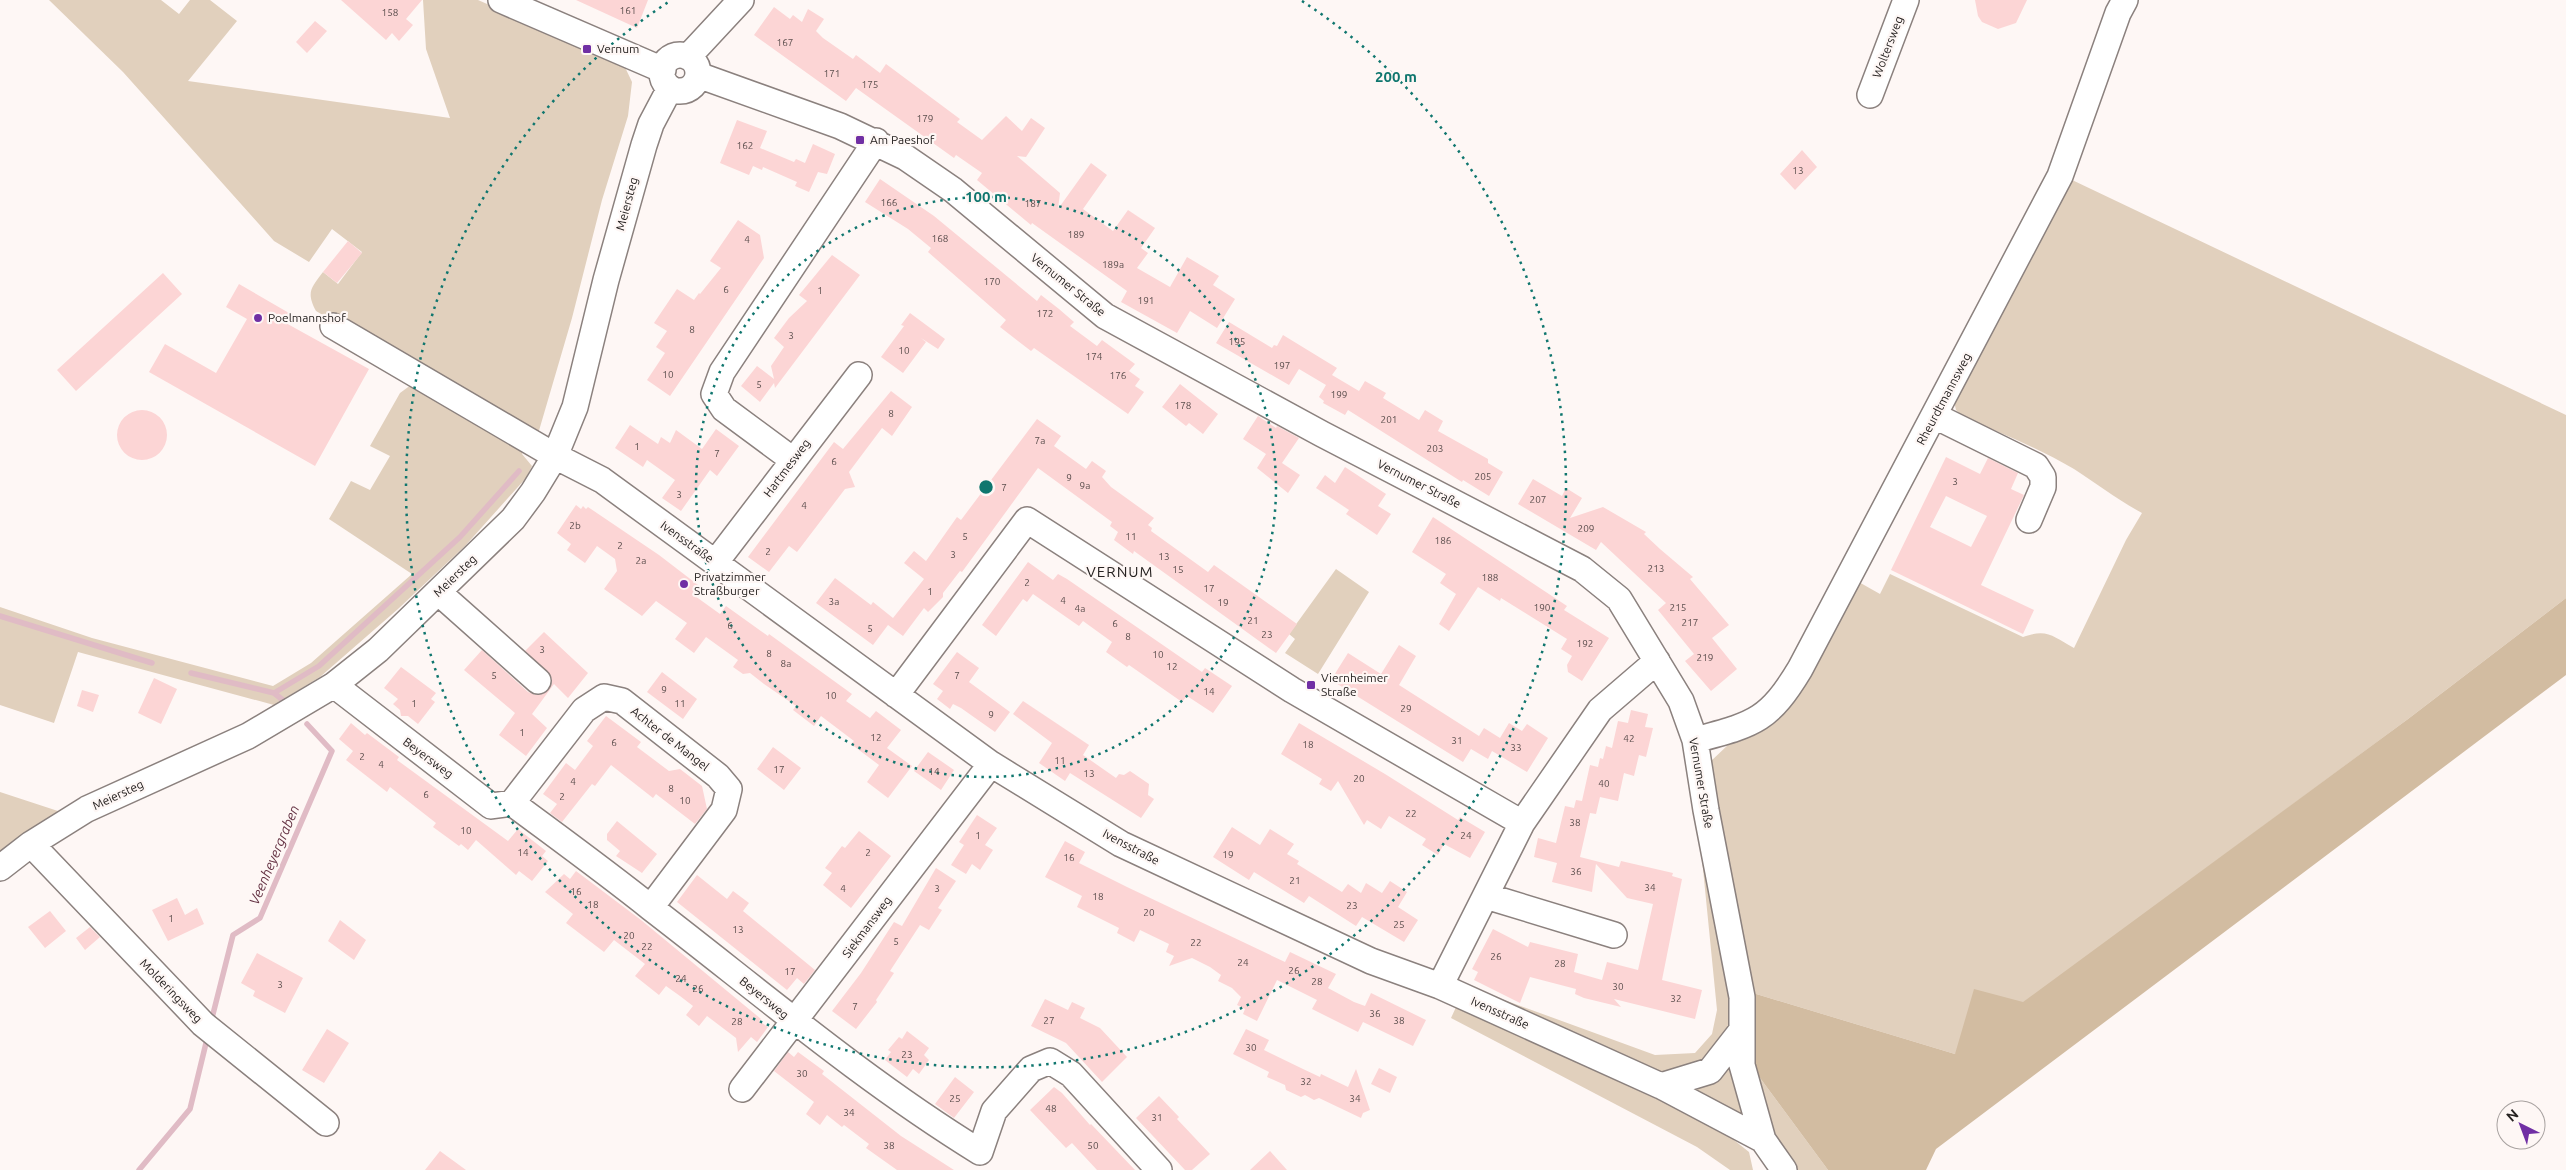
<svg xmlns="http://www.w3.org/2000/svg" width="2566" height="1170" viewBox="0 0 2566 1170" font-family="Ubuntu,sans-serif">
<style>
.green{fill:#e1d0bd}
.forest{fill:#d2bca1}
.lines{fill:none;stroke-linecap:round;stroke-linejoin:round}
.stream{stroke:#e0bbc5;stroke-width:5.5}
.building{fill:#fcd5d5;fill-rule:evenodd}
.minor-casing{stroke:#8b817e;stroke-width:28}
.minor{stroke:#fff;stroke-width:25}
.ring{fill:none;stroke:#0f766e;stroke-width:2.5;stroke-dasharray:2.5 5}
.poi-dot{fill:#702fa4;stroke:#fef7f5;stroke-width:2}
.labels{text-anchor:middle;stroke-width:4.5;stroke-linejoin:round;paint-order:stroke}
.number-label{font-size:10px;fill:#5c4f4e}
.street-label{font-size:12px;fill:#262221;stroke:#fef7f5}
.poi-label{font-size:12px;fill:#262221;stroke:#fef7f5;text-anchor:start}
.water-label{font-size:14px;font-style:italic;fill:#653344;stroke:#fef7f5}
.quarter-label{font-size:15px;letter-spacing:1px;fill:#262221;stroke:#fef7f5}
.centre{fill:#0f766e;stroke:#fef7f5;stroke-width:2.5}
.ring-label{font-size:15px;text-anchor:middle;font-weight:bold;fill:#0f766e;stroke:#fef7f5;stroke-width:4.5;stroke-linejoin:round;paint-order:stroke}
</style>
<rect width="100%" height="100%" fill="#fef7f5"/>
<path class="green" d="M49 0H161L179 14 190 0H210L237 21 188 81 450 118 426 49 423 0H478L623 63 632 82 628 116 602 200 572 318 538 434 532 437 316 311C306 292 311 288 323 272L338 284 362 252 332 229 309 262 274 241 123 72Z
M2070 179 2566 415V598L2408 719 1955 1054 1753 993 1712 799 1710 762 1729 744 1765 726 1857 581 1880 594 1890 574 2023 637C2048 628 2053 637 2074 648L2126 540 2142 513C2118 500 2097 484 2074 469 2039 448 2000 433 1963 417L1956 410 1954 401Z
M415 382 527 446 522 454 532 466 526 478 465 546 398 609 320 677 274 705 78 652 54 723 0 705V607L92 638 273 686 311 663 412 574 329 519 351 481 370 490 390 456 370 446 400 393Z
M1336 569 1369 592 1318 674 1285 653 1295 639 1289 634Z
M0 792 61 812 0 855Z
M1702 859 1715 908 1734 1010 1728 1044 1708 1067 1662 1074 1455 982 1655 1055 1695 1053 1712 1034 1717 1010Z
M1457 1005 1715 1125 1749 1152 1753 1170H1730L1697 1147 1451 1018Z
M1735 1061 1746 1123 1696 1089 1716 1079Z
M1749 1063 1828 1170H1796L1771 1134Z"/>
<path class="forest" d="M2566 598V675L1936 1149 1926 1170H1828L1749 1063 1753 993 1955 1054 1974 989 2023 1002 2408 719Z"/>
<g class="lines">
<path class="stream" d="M0 616 152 663
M191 673 274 693 284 701
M274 693 319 666 460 537 519 471
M211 1022 233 935 260 918 332 751 307 724
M139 1170 190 1109 207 1039"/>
</g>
<path class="building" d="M341 0H422L406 19 413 25 399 41 392 33 386 40Z
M576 0H648L637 28Z
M1975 0H2027L2016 23 1998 29 1982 22 1978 16Z
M774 7 790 19 793 15 802 22 808 9 824 19 816 31 823 38 853 59 856 55 880 73 886 64 960 119 957 122 982 140 1006 116 1022 131 1031 118 1045 128 1026 157 1017 156 1060 193 1058 209 1091 163 1107 175 1083 209 1113 231 1128 210 1155 228 1141 248 1148 253 1137 268 1170 287 1187 257 1219 276 1213 285 1235 299 1217 328 1190 311 1177 333 1121 302 1127 291 1032 223 1031 225 977 180 982 173 956 155 954 158 856 88 846 101 754 35Z
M315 21 327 31 307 53 296 42Z
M737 120 767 131 760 148 794 162 796 159 805 163 813 144 835 154 827 174 818 172 809 192 795 186 797 182 763 167 762 170 753 166 749 175 720 163Z
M1802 150 1817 167 1795 190 1780 174Z
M880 179 934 216 1037 301 1041 295 1059 309 1074 322 1070 326 1097 346 1102 340 1135 364 1129 371 1140 379 1135 386 1144 392 1128 414 1034 348 1031 351 1000 327 1006 320 928 252 931 248 908 229 865 202Z
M738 220 760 235 764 258 670 396 647 380 665 353 656 347 667 331 654 323 677 289 694 300 699 293 700 294 721 268 710 261Z
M348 241 362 253 337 283 323 272Z
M832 255 860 275 775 388 774 383 760 402 741 386 757 366 774 379 771 366 784 347 774 338 789 318 807 301 799 295Z
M163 273 182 294 76 391 57 370Z
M239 284 289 313 284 322 369 369 315 466 149 372 165 344 216 373 247 319 226 307Z
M910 313 945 339 938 349 921 338 926 342 903 373 881 357 904 326 901 325Z
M1229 322 1272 348 1274 345 1277 346 1283 335 1337 368 1332 375 1359 391 1365 381 1386 393 1383 398 1419 420 1425 410 1443 421 1438 431 1488 459V463L1503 472 1489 496 1463 480 1462 482 1348 410 1345 415 1323 403 1324 401 1319 397 1326 385 1299 369 1289 385 1216 343Z
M1180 384 1218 414 1203 434 1189 423 1186 426 1162 407Z
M891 391 912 407 892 436 882 428 849 472 855 487 845 489 797 552 789 546 769 572 748 557 834 442 843 449Z
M117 435a25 25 0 1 1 50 0a25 25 0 1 1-50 0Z
M1258 416 1276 428 1277 426 1299 438 1282 463 1300 475 1288 493 1257 468 1266 454 1243 439Z
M1037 419 1061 436 1054 446 1086 469 1092 461 1106 471 1102 477 1111 487 1154 518 1148 525 1152 528 1151 531 1208 572 1214 565 1297 624 1276 653 1134 551 1133 554 1114 540 1118 532 1110 526 1112 522 1038 468 962 572 960 571 943 593V597L928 612 924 608 903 636 888 625 873 645 816 603 835 578 871 605 873 602 893 618 924 579 904 563 914 551 926 561 957 517 961 520Z
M630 425 658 444 661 437 670 443 676 430 702 449 716 429 739 446 717 476 710 470 681 511 662 498 675 480 647 460 643 467 615 448Z
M1946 457 1980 474 1988 458 2018 473 2011 489 2024 495 1981 585 2034 610 2023 634 1891 570ZM1946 496 1987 516 1971 547 1930 527Z
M1345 467 1386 494 1378 506 1391 514 1377 535 1346 514 1349 510 1316 488 1325 475 1335 483Z
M1533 479 1562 496 1566 488 1582 498 1570 518 1603 507 1646 532 1644 534 1660 549 1693 577 1690 579 1729 625 1712 638 1737 669 1711 691 1685 661 1694 654 1658 610 1666 603 1601 542 1596 550 1518 504Z
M576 505 581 509 583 506 586 509 588 507 659 555 702 588 695 596 720 614 726 606 768 636 769 634 852 694 846 701 870 718 876 711 901 730 887 748 912 766 888 798 867 782 879 765 851 744 854 741 821 716 814 726 793 710 796 706 764 684 750 673 743 674 733 667 738 660 706 637 694 653 675 639 687 623 656 601 642 616 604 589 617 571 615 559 597 546 585 563 567 550 571 544 557 533Z
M1433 517 1567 606 1564 610 1609 638 1582 681 1568 672 1567 665 1572 656 1561 649 1567 639 1501 598 1500 601 1478 587 1449 631 1439 624 1456 594 1440 583 1446 574 1412 552Z
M1028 562 1053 580 1058 574 1067 579 1202 672 1205 668 1232 686 1213 713 1187 696 1182 702 1129 665 1127 667 1106 652 1112 642 1083 621 1079 626 1033 594 1027 602 1023 599 996 636 982 625Z
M544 632 588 673 568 698 554 684 532 714 547 728 526 756 499 735 515 713 464 670 482 650 528 692 536 695 543 694 552 684 551 676 525 651Z
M1399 645 1416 656 1399 685 1479 736 1484 728 1500 738 1509 723 1522 731 1527 724 1548 738 1527 772 1492 751 1488 759 1471 749 1463 762 1331 680 1348 653 1381 674Z
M957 652 979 668 969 682 1010 712 995 732 961 708 953 704 950 709 937 699 943 691 933 684Z
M401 667 436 693 431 699 435 702 418 724 408 716H401L400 710 393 704 398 699 384 688Z
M662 672 697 699 683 719 647 692Z
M154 678 177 689 161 724 138 713Z
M82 690 99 695 93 712 77 706Z
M1023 701 1089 745 1083 755 1116 778 1119 774 1124 775 1130 771 1149 784 1148 795 1154 799 1141 818 1070 773 1065 781 1039 763 1052 743 1013 714Z
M1631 710 1648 714 1645 727 1653 728 1646 757 1639 755 1634 776 1624 773 1618 801 1600 797 1596 814 1590 813 1580 857 1619 867 1621 861 1673 873 1672 876 1682 879 1662 980 1702 990 1695 1019 1614 999 1621 1007 1584 998 1575 994 1576 989 1530 977 1520 1003 1474 980 1478 972 1472 969 1493 929 1528 947 1530 942 1578 954 1574 972 1602 980 1607 962 1638 970 1653 904 1627 898 1596 864 1592 892 1552 882 1557 863 1534 857 1538 838 1556 843 1565 806 1574 808 1576 800 1582 801 1590 765 1598 767 1600 758 1603 759 1606 746 1612 748 1618 721 1628 723Z
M606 716 641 742 637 747 669 771 680 769 702 786 707 809 695 824 656 794 653 798 611 765 595 786 592 784 562 822 550 813 557 804 543 794 566 763 575 770 593 746 587 741Z
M351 723 365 735 367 733 399 757 397 760 508 841 518 829 546 851 542 856 548 861 532 881 519 871 516 875 476 840 468 850 461 844 459 846 433 827 436 823 390 787 387 792 346 760 353 751 339 739Z
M1299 723 1385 774 1458 820 1460 817 1485 832 1470 858 1444 844 1438 855 1422 845 1426 839 1389 816 1381 829 1367 820 1364 825 1338 781 1331 791 1319 784 1322 779 1281 754Z
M773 747 801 768 784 790 757 769Z
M928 752 954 770 941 790 914 771Z
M977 815 997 828 985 845 993 850 980 870 972 864 966 874 951 865 964 845 959 842Z
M617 821 657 854 642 873 616 856 620 851 607 840V834Z
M1232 827 1260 845 1270 829 1294 844 1287 854 1299 861 1297 864 1342 892 1348 884 1361 893 1366 883 1382 893 1390 881 1407 892 1398 907 1418 920 1404 942 1362 917 1356 926 1309 896 1304 903 1254 872 1249 880 1213 857Z
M859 831 891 856 851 908 823 885 832 873 825 868 842 846 845 848Z
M1065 841 1085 852 1079 863 1127 887 1285 962 1290 952 1336 974 1328 988 1354 1002 1365 1006 1371 993 1426 1020 1413 1046 1363 1022 1358 1032 1312 1009 1317 1000 1277 980 1257 1021 1243 1014 1245 1009 1237 1005 1241 997 1232 988 1218 981 1221 975 1210 967 1192 958 1169 966 1174 956 1166 952 1169 944 1140 930 1134 942 1117 933 1119 928 1077 907 1082 896 1045 877Z
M936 868 956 881 938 908 942 910 929 930 920 925 890 971 894 973 876 1000 877 1002 856 1029 832 1011 861 973 894 922 902 926Z
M576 871 641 920 761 1019 759 1021 768 1027 757 1042 751 1037 738 1052 736 1038 707 1016 699 1026 686 1015 693 1006 680 996 666 986 659 995 635 976 645 964 614 940 604 952 566 923 573 914 545 892 564 874 570 879Z
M697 875 727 899 733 891 749 903 743 911 815 970 804 984 797 978 787 990 677 902Z
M177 898 185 915 197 908 204 924 168 941 152 910Z
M50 911 66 931 45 948 28 927Z
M340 920 366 940 354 960 328 941Z
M90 927 100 937 85 950 76 938Z
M257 953 303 978 285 1013 253 996 255 991 241 983Z
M1045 999 1068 1010 1072 1002 1085 1008 1080 1018 1100 1028 1127 1057 1102 1082 1066 1043 1031 1026Z
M327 1029 349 1043 324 1083 302 1070Z
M1246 1029 1269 1040 1264 1050 1303 1069 1320 1077 1321 1074 1348 1087 1356 1069 1370 1110 1363 1113 1361 1118 1319 1098 1314 1100 1305 1095 1301 1097 1286 1090 1285 1085 1267 1077 1269 1072 1233 1054Z
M907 1031 929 1048 924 1055 929 1060 919 1074 913 1069 907 1077 885 1060 891 1052 888 1050 899 1037 902 1039Z
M788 1052 794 1057 798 1052 824 1071 822 1074 901 1136 954 1170H897L866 1148 869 1144 844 1125 842 1127 827 1115 820 1125 806 1114 814 1102 774 1071Z
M1379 1068 1397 1077 1390 1093 1371 1084Z
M955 1077 974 1092 954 1118 935 1104Z
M1054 1087 1062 1093 1090 1125 1091 1124 1135 1170H1097L1072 1143 1066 1148 1030 1110Z
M1159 1096 1179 1117 1177 1119 1210 1154 1192 1170H1185L1136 1118Z
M440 1151 466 1170H425Z
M1270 1151 1287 1170H1250Z"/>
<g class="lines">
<defs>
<path id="minor" d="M501 0 663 70
M662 73a18 18 0 1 1 36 0a18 18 0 1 1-36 0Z
M688 57 741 0
M698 75 840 126 905 157 953 190 1105 316 1322 434 1582 569 1619 599 1681 701 1695 740 1706 810 1742 997V1065L1763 1140 1784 1170
M1870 95 1906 0
M333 326 555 456 602 480 991 764 1121 844 1371 961 1440 986 1661 1086 1763 1140
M1935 416 2036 466 2043 477V487L2029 520
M793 460 724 409 714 394 722 372 876 141
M715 563 859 375
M438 592 538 681
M334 685 491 806 512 803C559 838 606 872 651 908 759 991 863 1080 980 1152L994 1111 1031 1069 1050 1061 1071 1074 1159 1170
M896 695 1027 520 1292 690 1522 823
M1695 740C1754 724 1768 722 1800 669L2060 176 2118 13 2125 0
M512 803 584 710 604 697 622 701 718 776 729 789 724 810 651 907
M31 844 203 1024 326 1123
M0 868 31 844 87 809 248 736 334 685 378 650 513 519 533 492 555 456 575 407 606 280 644 145 651 124 670 88
M1486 896 1614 935
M1440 986 1522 823 1600 710 1657 661
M1661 1086 1710 1071 1742 1030
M742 1089 991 764"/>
</defs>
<use href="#minor" class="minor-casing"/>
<use href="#minor" class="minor"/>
</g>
<g class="ring">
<circle cx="986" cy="487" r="290"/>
<path d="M1302 1A580 580 0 1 1 670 1"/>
</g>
<g class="poi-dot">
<rect x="582" y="44" width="10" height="10" rx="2.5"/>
<rect x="855" y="135" width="10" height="10" rx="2.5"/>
<circle cx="258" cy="318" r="5"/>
<circle cx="684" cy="584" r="5"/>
<rect x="1306" y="680" width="10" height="10" rx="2.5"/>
</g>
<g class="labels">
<g class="number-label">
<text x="628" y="14">161</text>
<text x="390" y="16">158</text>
<text x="785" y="46">167</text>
<text x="832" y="77">171</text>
<text x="870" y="88">175</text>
<text x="925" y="122">179</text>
<text x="745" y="149">162</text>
<text x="1798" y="174">13</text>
<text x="889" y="206">166</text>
<text x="1033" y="207">187</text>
<text x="1076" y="238">189</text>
<text x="940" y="242">168</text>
<text x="747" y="243">4</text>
<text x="1113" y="268">189a</text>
<text x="992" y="285">170</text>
<text x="726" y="293">6</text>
<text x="820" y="294">1</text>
<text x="1146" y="304">191</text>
<text x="1045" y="317">172</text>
<text x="692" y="333">8</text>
<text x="791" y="339">3</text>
<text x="1237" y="345">195</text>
<text x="904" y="354">10</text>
<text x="1094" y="360">174</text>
<text x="1282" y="369">197</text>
<text x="668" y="378">10</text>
<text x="1118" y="379">176</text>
<text x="759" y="388">5</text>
<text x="1339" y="398">199</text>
<text x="1183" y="409">178</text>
<text x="891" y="417">8</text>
<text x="1389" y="423">201</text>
<text x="1040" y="444">7a</text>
<text x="637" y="450">1</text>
<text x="1435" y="452">203</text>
<text x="717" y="457">7</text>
<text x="834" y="465">6</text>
<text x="1483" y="480">205</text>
<text x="1069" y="481">9</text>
<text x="1955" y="485">3</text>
<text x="1085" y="489">9a</text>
<text x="1004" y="491">7</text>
<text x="679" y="498">3</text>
<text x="1538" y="503">207</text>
<text x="804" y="509">4</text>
<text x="575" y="529">2b</text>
<text x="1586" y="532">209</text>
<text x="965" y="540">5</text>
<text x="1131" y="540">11</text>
<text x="1443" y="544">186</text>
<text x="620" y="549">2</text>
<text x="768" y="555">2</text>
<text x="953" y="558">3</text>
<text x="1164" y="560">13</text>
<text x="641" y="564">2a</text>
<text x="1656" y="572">213</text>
<text x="1178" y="573">15</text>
<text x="1490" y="581">188</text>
<text x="1027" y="586">2</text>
<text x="1209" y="592">17</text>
<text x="930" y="595">1</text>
<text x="1063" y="604">4</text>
<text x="834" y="605">3a</text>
<text x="1223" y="606">19</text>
<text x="1542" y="611">190</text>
<text x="1678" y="611">215</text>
<text x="1080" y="612">4a</text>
<text x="1253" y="624">21</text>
<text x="1690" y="626">217</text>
<text x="1115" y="627">6</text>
<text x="730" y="629">6</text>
<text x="870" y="632">5</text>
<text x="1267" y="638">23</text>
<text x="1128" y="640">8</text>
<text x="1585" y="647">192</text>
<text x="542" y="653">3</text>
<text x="769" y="657">8</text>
<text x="1158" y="658">10</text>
<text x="1705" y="661">219</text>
<text x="786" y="667">8a</text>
<text x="1172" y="670">12</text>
<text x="494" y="679">5</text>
<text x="957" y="679">7</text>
<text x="664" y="693">9</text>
<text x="1209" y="695">14</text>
<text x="831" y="699">10</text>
<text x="414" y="707">1</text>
<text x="680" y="707">11</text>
<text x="1406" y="712">29</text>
<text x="991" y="718">9</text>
<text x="522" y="736">1</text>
<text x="876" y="741">12</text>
<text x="1629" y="742">42</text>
<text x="1457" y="744">31</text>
<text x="614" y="746">6</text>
<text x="1308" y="748">18</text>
<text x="1516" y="751">33</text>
<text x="362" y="760">2</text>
<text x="1060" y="764">11</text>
<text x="381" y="768">4</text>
<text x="779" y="773">17</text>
<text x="934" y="775">14</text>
<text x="1089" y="777">13</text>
<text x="1359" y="782">20</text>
<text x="573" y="785">4</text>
<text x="1604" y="787">40</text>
<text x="671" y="792">8</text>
<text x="426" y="798">6</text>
<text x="562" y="800">2</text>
<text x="685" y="804">10</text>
<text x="1411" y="817">22</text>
<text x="1575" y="826">38</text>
<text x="466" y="834">10</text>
<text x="978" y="839">1</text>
<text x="1466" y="839">24</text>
<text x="523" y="856">14</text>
<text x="868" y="856">2</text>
<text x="1228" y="858">19</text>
<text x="1069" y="861">16</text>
<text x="1576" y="875">36</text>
<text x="1295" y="884">21</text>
<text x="1650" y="891">34</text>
<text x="843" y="892">4</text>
<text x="937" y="892">3</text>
<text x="576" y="895">16</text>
<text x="1098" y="900">18</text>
<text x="593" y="908">18</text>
<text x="1352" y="909">23</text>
<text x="1149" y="916">20</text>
<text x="171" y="922">1</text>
<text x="1399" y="928">25</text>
<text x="738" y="933">13</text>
<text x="629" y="939">20</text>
<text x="896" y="945">5</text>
<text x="1196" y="946">22</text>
<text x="647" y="950">22</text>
<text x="1496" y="960">26</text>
<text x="1243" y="966">24</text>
<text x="1560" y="967">28</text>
<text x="1294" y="974">26</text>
<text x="790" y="975">17</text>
<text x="681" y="982">24</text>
<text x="1317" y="985">28</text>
<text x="280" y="988">3</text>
<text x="1618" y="990">30</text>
<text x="698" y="992">26</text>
<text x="1676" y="1002">32</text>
<text x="855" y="1010">7</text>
<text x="1375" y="1017">36</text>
<text x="1049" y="1024">27</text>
<text x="1399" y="1024">38</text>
<text x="737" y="1025">28</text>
<text x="1251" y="1051">30</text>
<text x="907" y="1058">23</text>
<text x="802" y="1077">30</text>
<text x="1306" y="1085">32</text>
<text x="955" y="1102">25</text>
<text x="1355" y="1102">34</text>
<text x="1051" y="1112">48</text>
<text x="849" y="1116">34</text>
<text x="1157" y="1121">31</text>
<text x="889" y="1149">38</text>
<text x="1093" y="1149">50</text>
</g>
<g class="street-label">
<text transform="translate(1888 47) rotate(-69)" y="4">Woltersweg</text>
<text transform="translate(627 204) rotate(-75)" y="4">Meiersteg</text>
<text transform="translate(1068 285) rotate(39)" y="4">Vernumer Straße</text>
<text transform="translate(1944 399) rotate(-62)" y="4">Rheurdtmannsweg</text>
<text transform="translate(787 468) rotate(-53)" y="4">Hartmesweg</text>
<text transform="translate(1419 484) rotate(27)" y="4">Vernumer Straße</text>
<text transform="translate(687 542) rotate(36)" y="4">Ivensstraße</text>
<text transform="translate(455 576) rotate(-44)" y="4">Meiersteg</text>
<text transform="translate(670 739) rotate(38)" y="4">Achter de Mangel</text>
<text transform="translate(428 758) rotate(37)" y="4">Beyersweg</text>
<text transform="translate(1701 783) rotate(80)" y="4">Vernumer Straße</text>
<text transform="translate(118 795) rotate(-25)" y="4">Meiersteg</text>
<text transform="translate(1131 847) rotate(28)" y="4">Ivensstraße</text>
<text transform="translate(867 927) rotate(-53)" y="4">Siekmansweg</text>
<text transform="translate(171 991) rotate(46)" y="4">Molderingsweg</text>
<text transform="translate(764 998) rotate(39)" y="4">Beyersweg</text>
<text transform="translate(1500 1013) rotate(24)" y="4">Ivensstraße</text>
</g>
<g class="poi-label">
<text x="597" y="53">Vernum</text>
<text x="870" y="144">Am Paeshof</text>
<text x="268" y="322">Poelmannshof</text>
<text x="694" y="581">Privatzimmer<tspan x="694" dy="14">Straßburger</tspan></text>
<text x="1321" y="682">Viernheimer<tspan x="1321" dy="14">Straße</tspan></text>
</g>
<g class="water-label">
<text transform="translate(274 855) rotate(-67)" y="5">Veenheyergraben</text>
</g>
<g class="quarter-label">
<text x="1120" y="577">VERNUM</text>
</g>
</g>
<circle cx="986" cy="487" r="8" class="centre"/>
<g class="ring-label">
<text x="1396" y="82">200 m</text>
<text x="986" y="202">100 m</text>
</g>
<g transform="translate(2521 1125) rotate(318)"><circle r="24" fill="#fef7f5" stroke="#a8a2a0"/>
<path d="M0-4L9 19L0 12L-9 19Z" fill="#702fa4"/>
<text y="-8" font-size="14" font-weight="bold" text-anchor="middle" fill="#262221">N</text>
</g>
</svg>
